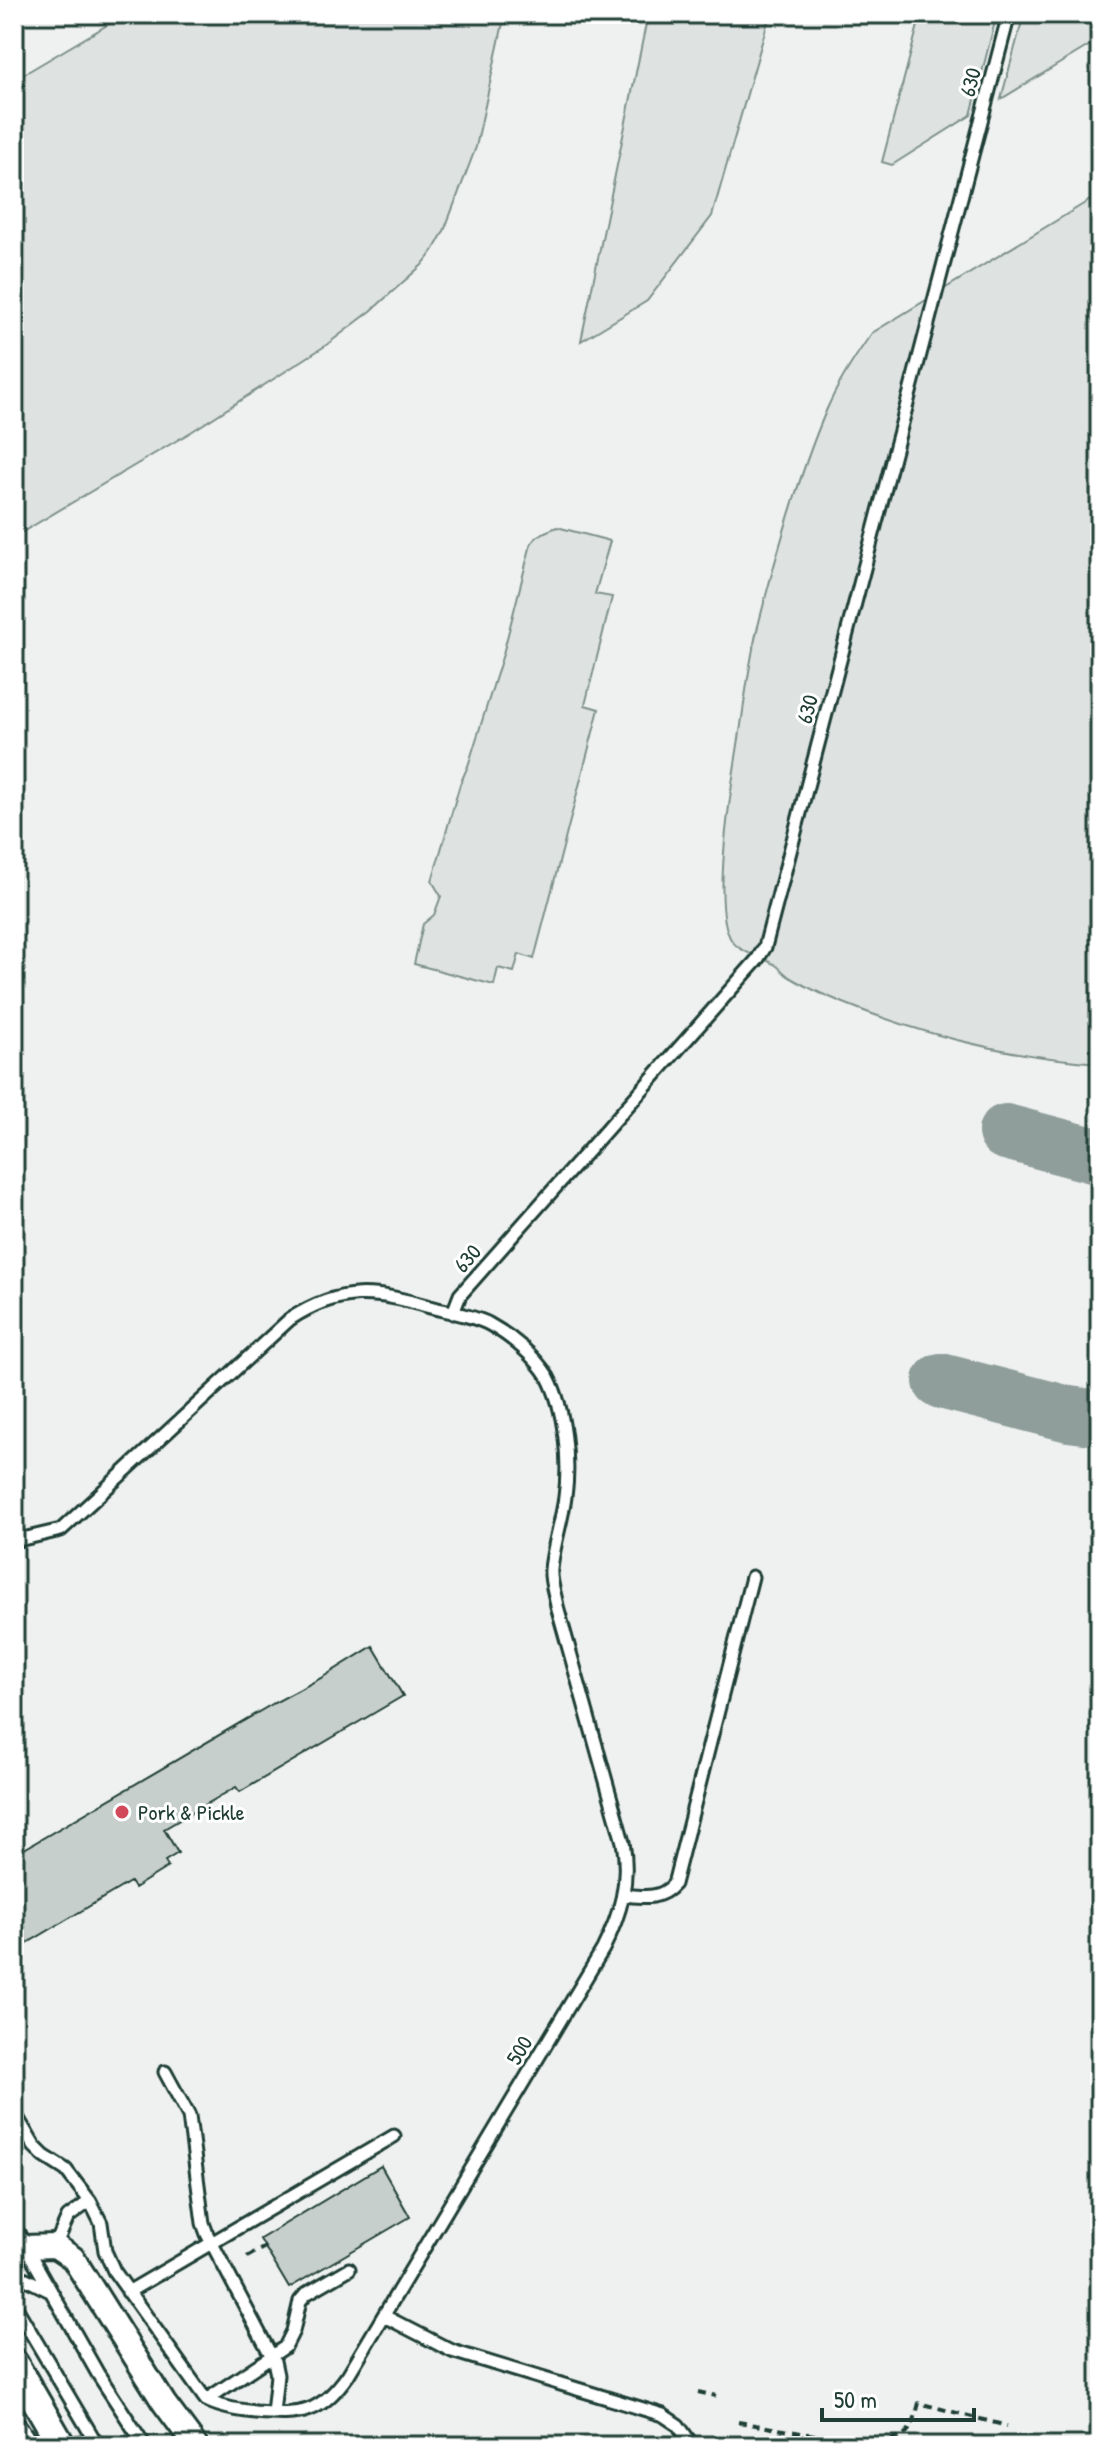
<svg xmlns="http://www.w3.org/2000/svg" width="1114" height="2460" viewBox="0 0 1114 2460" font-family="'Patrick Hand',sans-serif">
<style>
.built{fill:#eef1f0}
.green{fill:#dee3e2;stroke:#7e908b;stroke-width:2}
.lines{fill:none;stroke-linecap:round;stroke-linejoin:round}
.taxiway{stroke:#8f9e9a;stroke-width:56}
.building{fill:#c7cfcc;stroke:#1f3d34;stroke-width:2}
.service-casing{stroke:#1f3d34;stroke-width:17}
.minor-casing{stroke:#1f3d34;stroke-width:28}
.tertiary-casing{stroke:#1f3d34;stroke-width:32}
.path{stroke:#1f3d34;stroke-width:4;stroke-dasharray:8 6;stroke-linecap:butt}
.service{stroke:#fff;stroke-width:11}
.minor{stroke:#fff;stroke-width:22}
.tertiary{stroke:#fff;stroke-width:26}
.poi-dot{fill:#d1495b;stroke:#fff;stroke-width:3}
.labels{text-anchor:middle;stroke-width:6;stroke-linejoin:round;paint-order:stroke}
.street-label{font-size:22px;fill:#1f3d34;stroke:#fff}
.poi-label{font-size:22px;fill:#1f3d34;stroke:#fff;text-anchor:start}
</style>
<rect width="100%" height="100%" fill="#fff"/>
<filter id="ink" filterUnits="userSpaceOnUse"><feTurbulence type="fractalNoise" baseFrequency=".0125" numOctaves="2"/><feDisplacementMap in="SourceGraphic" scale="16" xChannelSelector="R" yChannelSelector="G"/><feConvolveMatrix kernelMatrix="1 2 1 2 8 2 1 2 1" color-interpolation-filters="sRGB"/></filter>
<g filter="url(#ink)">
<path class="built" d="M14 14H1100V2446H14Z"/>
<path class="green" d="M126 14H505L476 147 444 231 433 251 422 265 371 311 325 346 191 432 14 537V80Z
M648 14H770L712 216 647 301 581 341Z
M921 14H997L971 115 892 165 882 162Z
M1024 14H1100V39L1001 99Z
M1100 194V1063C1006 1057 906 1031 820 993 810 988 797 982 788 976 783 972 779 967 774 964 761 957 741 953 732 941 709 909 734 772 740 732 745 698 749 664 757 630 775 559 797 479 826 411 838 383 854 358 872 333Z
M557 527 610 541 595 594 612 597 585 705 599 709 534 959 519 954 514 972 498 968 494 985 414 964 423 924 434 915 441 896 432 881 460 784 468 766 503 654 531 544C537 534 547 531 557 527Z"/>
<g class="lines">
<path class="taxiway" d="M1006 1132 1100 1157
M941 1381 1069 1414 1100 1418"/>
</g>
<path class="building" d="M373 1646 403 1696 240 1792 236 1787 164 1829 178 1853 165 1861 168 1867 134 1888 130 1882 14 1951V1855L274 1703 323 1677Z
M381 2166 410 2217 289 2288 260 2239Z"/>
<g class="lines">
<defs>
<path id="service" d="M453 1313 460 1295 757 960 765 947 1009 14
M14 1541 61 1530 290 1319C341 1286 375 1291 430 1307 449 1312 472 1315 489 1324 511 1336 535 1356 548 1377 565 1409 570 1462 565 1497 562 1521 553 1546 551 1570 550 1581 555 1594 557 1606L623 1842C630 1882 621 1913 603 1949L348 2375C320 2414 302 2416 255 2412 238 2410 222 2408 206 2400L114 2271 105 2251 101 2223 90 2201 66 2170 44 2156 34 2146 14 2112
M624 1895C644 1897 660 1900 674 1884L752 1577
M165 2072 189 2116 203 2223 207 2234 274 2361 277 2375 273 2413
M14 2226 98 2374 145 2446
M55 2246 68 2217 90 2201
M14 2273 48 2290
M128 2292 394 2136
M14 2304 98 2446
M384 2316 452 2351 663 2415 678 2425 693 2446
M206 2400 285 2347 293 2331 300 2301 306 2294 349 2269"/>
<path id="minor" d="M24 2247 55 2246 73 2258 164 2403 196 2446"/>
<path id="tertiary" d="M14 2363 62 2446
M14 2430 25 2446"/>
</defs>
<use href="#service" class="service-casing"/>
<use href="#minor" class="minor-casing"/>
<use href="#tertiary" class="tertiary-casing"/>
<path class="path" d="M247 2257 265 2247
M698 2392 716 2396
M738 2422C770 2427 876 2450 903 2435 914 2429 916 2413 919 2403L1007 2426"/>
<use href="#service" class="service"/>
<use href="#minor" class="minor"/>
<use href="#tertiary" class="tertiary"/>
</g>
</g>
<circle class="poi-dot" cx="122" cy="1812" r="8"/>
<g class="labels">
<g class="street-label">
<text transform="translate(970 82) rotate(-75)" y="8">630</text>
<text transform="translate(807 709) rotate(-75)" y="8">630</text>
<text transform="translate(467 1258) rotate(-49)" y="8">630</text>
<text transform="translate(519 2050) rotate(-59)" y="8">500</text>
</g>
<g class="poi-label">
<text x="138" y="1820">Pork &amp; Pickle</text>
</g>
</g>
<rect width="1114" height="2460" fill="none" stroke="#fff" stroke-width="48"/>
<rect x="24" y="24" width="1066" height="2412" fill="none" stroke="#1f3d34" stroke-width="3" filter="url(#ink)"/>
<path d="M822 2408v12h152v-12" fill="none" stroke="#1f3d34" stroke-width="4"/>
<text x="834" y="2408" font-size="24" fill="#1f3d34" stroke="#ffffff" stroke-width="6" paint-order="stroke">50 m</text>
</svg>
